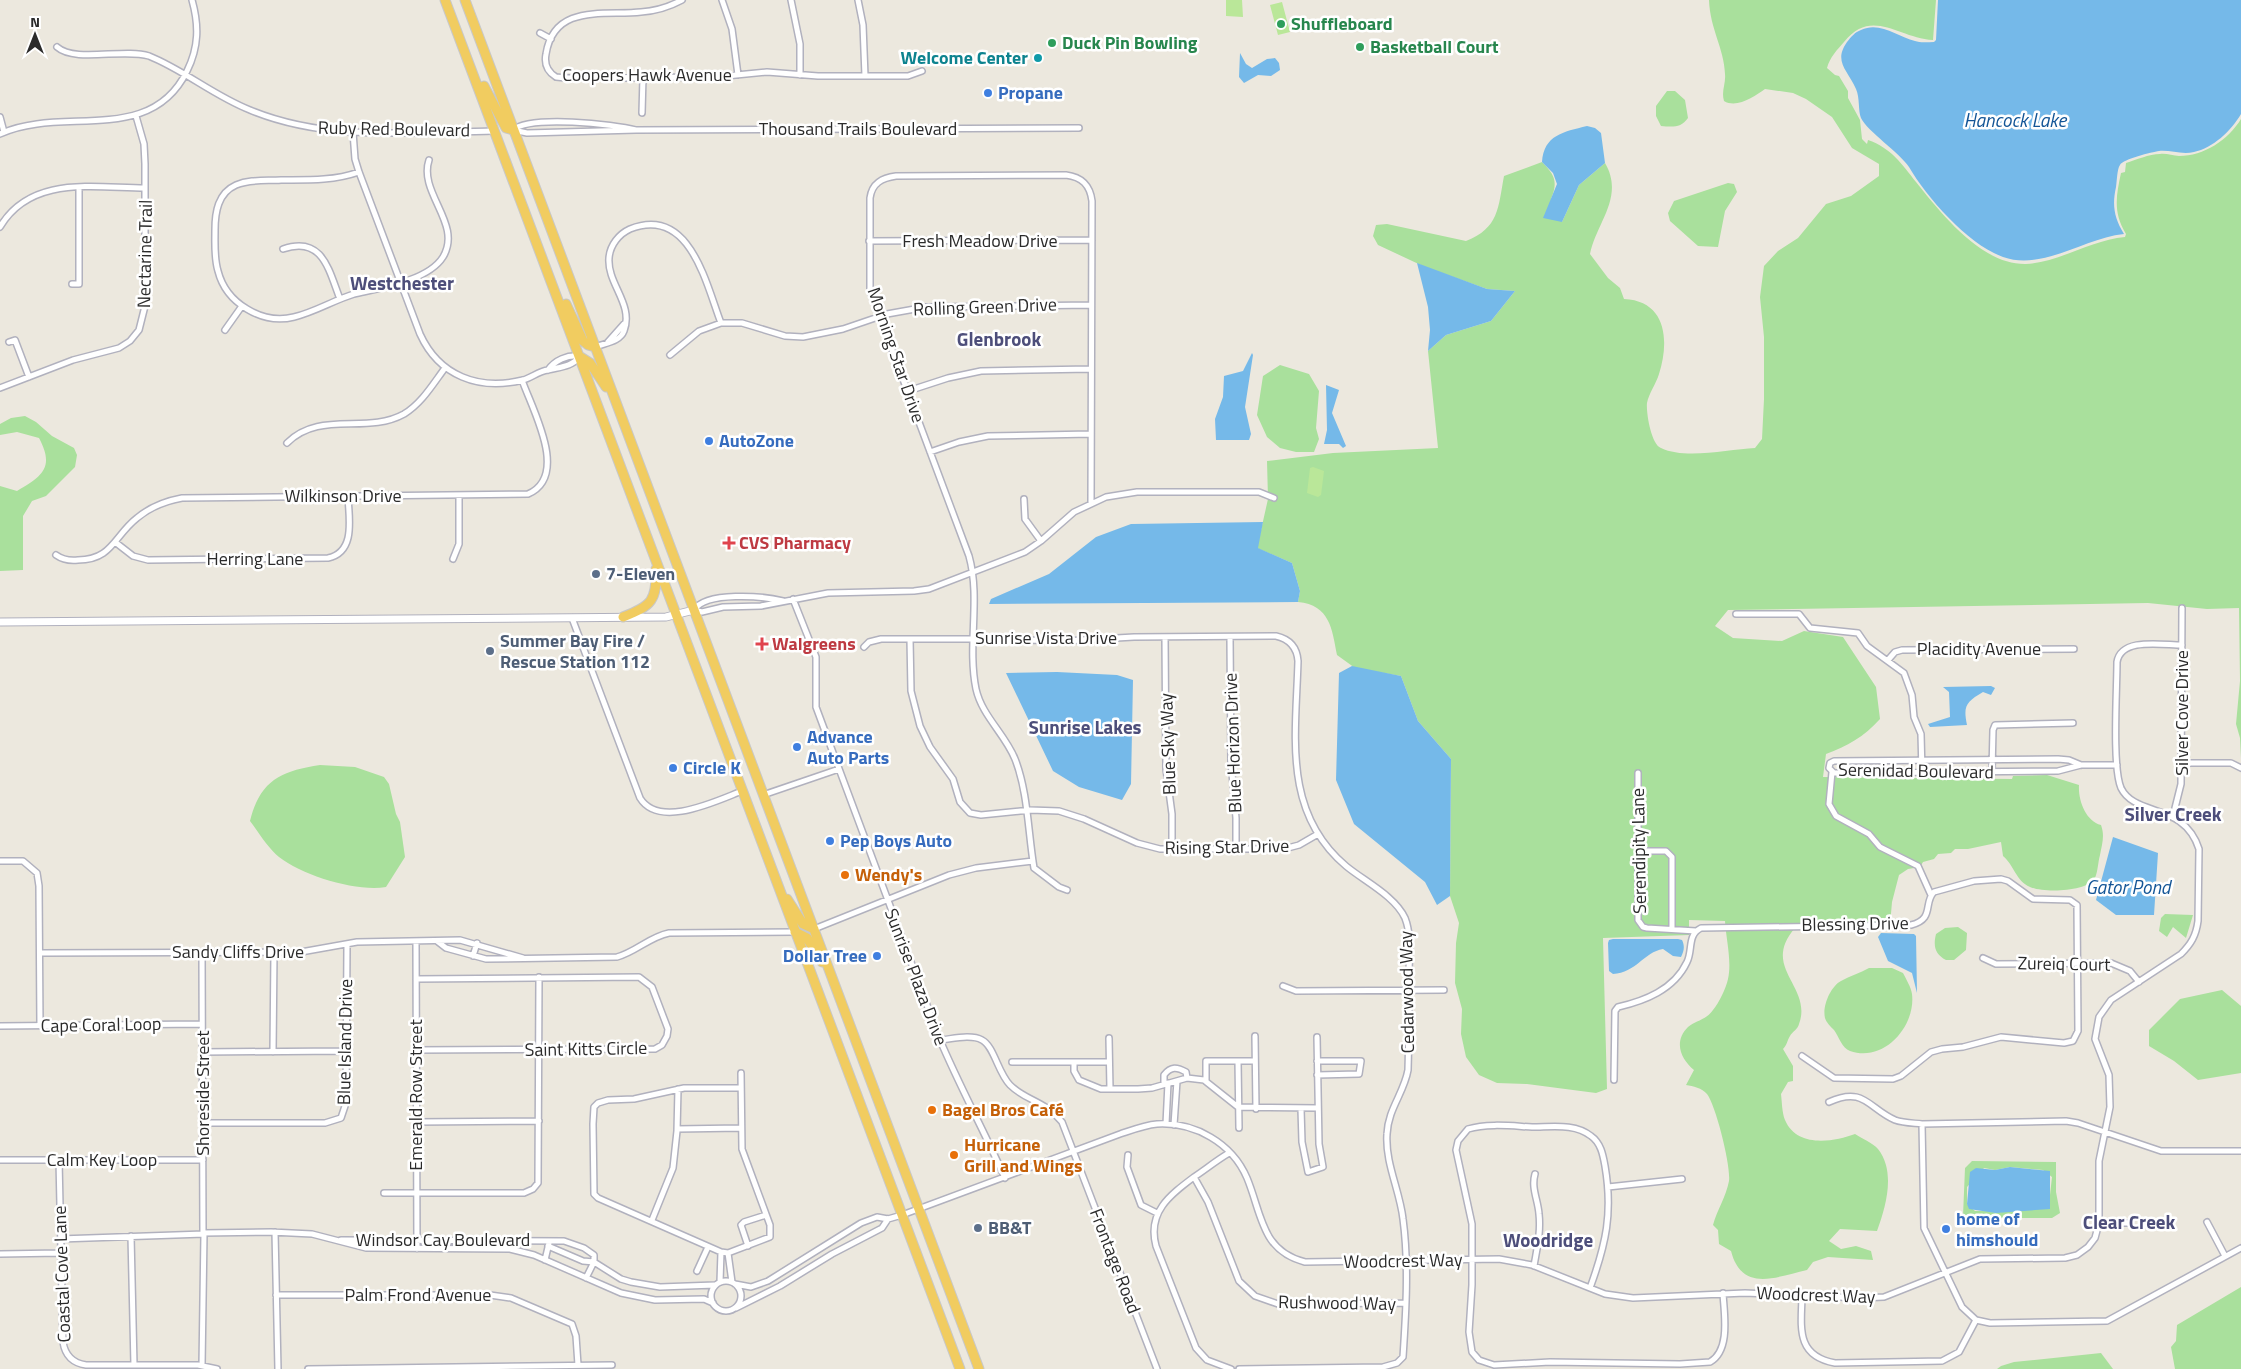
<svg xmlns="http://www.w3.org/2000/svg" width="2241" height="1369" viewBox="0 0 2241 1369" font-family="'Titillium Web',sans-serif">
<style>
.green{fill:#a9e09c;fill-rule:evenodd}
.pitch{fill:#bae799}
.water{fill:#75b9e9}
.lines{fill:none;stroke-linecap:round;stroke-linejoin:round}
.minor-casing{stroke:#b1b1be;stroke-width:8}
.secondary-casing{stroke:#b1b1be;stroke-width:9}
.trunk-casing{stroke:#c8c8c8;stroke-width:11}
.minor{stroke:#fff;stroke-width:5}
.secondary{stroke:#fff;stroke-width:7}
.trunk{stroke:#f1cc60;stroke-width:9}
.leisure-dot{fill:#2e9e5b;stroke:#fff;stroke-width:2}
.culture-dot{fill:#0f9aa8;stroke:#fff;stroke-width:2}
.shop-dot{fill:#3f7fe0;stroke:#fff;stroke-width:2}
.health-dot{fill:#e0444e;stroke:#fff;stroke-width:2}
.service-dot{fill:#5c6f8a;stroke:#fff;stroke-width:2}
.food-dot{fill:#e8710a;stroke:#fff;stroke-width:2}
.labels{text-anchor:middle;stroke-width:5;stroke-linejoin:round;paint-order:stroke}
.leisure-label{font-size:18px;font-weight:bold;fill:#27864d;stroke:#fff;text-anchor:start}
.culture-label{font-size:18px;font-weight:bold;fill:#0d838f;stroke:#fff;text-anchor:end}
.street-label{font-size:18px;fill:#2b2b2b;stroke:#fff}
.shop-label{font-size:18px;font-weight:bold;fill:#366cbe;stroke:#fff;text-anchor:start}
.health-label{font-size:18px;font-weight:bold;fill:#be3a42;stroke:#fff;text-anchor:start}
.service-label{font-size:18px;font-weight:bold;fill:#4e5e75;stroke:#fff;text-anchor:start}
.food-label{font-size:18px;font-weight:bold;fill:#c56008;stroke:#fff;text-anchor:start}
.water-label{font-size:19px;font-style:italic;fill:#135596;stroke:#fff}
.neighbourhood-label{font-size:19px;font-weight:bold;fill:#4d4e7a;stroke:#fff}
</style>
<rect width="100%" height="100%" fill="#ece8de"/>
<path class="green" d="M1709 0H1936L1933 40C1898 38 1872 7 1844 42 1837 50 1830 57 1827 68L1835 75 1839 76 1848 91V98L1860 120 1862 139 1867 144 1868 140C1891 148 1902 164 1916 182 1941 213 1981 265 2026 264 2057 263 2091 240 2125 237L2126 234C2113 213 2116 196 2121 173L2125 172 2126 163C2136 160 2149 154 2160 154 2166 153 2173 156 2179 156 2204 156 2228 140 2241 119V758L2240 738 2236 724 2240 681 2239 608 2207 609 2148 603 1728 610 1715 626 1733 638 1782 641 1804 631 1843 637 1876 687 1880 719C1864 737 1847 746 1826 754L1823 777 2012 779 2013 776 2047 775 2079 785C2078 801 2086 821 2101 825 2105 836 2102 844 2100 855 2098 862 2098 871 2095 878 2088 892 2043 893 2030 887 2016 881 2014 865 2003 856L2001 842 1968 849H1955L1951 853 1938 854 1934 859 1923 862 1920 867 1908 869 1899 875 1892 902 1890 925 1795 928C1760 968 1813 986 1799 1024 1798 1029 1792 1032 1790 1036 1787 1041 1787 1045 1783 1049L1793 1066V1081L1788 1082 1781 1094C1782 1102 1782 1113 1785 1120 1797 1148 1833 1142 1855 1134 1861 1138 1873 1143 1878 1149 1896 1172 1886 1206 1877 1231L1840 1229 1829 1241 1841 1249 1856 1246 1871 1251 1873 1260 1828 1257 1813 1262 1807 1270C1776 1277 1742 1293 1731 1251L1719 1244 1718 1230 1713 1225C1717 1210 1726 1197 1729 1181 1731 1166 1716 1106 1707 1094 1702 1088 1693 1086 1686 1085L1694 1070C1681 1059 1673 1042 1688 1027 1695 1021 1706 1020 1713 1010 1719 1003 1726 988 1728 979 1732 961 1726 939 1725 921L1689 920V935L1603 938 1607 1089 1596 1093 1527 1084 1497 1083 1479 1075 1466 1057 1461 1034 1462 1009 1455 983 1456 943 1459 923 1450 896 1451 759 1418 721 1401 676 1355 668 1337 655C1332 629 1330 605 1298 602L1300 591 1292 563 1257 548 1268 499 1267 461 1333 453 1438 448 1428 351 1446 335 1491 321 1515 291 1487 289 1425 267 1378 245 1373 236 1376 225 1387 224 1466 241C1499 228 1498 208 1504 176L1542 162C1555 175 1558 182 1551 199L1562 222 1579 185 1605 163C1625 197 1596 223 1590 254L1608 278 1620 288 1624 299C1668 301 1669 343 1659 374 1656 384 1649 393 1647 403 1646 412 1651 444 1661 448 1686 460 1729 449 1755 448L1762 439 1764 399V337L1760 297 1764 266 1778 251 1798 238 1826 204 1851 196 1879 176V164L1852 148 1832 117 1806 99 1793 93 1765 89C1755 96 1737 109 1724 101 1721 91 1726 84 1725 74 1724 48 1710 29 1709 0Z
M1667 91H1675L1685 100 1688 118C1681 128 1673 127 1661 126L1656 116V106Z
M1728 183 1734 184 1737 192 1725 211 1718 247 1698 246 1670 221 1668 213 1674 201Z
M1280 365 1309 374 1319 391 1316 428 1319 439 1314 452H1296L1280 448 1267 437 1257 415 1263 376Z
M25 416 36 422 52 436 74 448 77 455 75 467 46 496 32 501 23 516V570L0 571V486L17 491C42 476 55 468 39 438L17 432 0 435V424L11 418Z
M320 765 355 767 384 777 389 784 396 814 400 822 405 857 386 887C357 892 303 876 279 857 268 848 259 833 250 821 260 781 280 771 320 765Z
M2165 914 2193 915 2186 938 2173 927 2167 937 2159 931 2161 918Z
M1958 927 1967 933 1966 950 1954 960H1946C1935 954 1933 946 1936 934L1945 928Z
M1869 968H1892L1903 973C1906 979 1911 987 1912 994 1916 1026 1884 1063 1850 1051 1842 1048 1839 1037 1834 1030 1831 1027 1826 1022 1825 1018 1822 1006 1831 986 1841 981 1850 976 1860 973 1869 968Z
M2222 990 2241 1006V1073L2198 1080 2174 1061 2149 1046V1030L2180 999Z
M1972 1161 2056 1162V1192L2060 1213 2052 1218H1968L1963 1216 1965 1168ZM2010 1167 2043 1170 2052 1177 2050 1195 2020 1211H1975L1967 1204V1187L1984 1168 1995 1170Z
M2241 1287V1369H2175L2171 1347 2176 1341 2177 1325Z
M2101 1353 2113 1369H1997L2001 1366 2014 1362Z"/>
<path class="pitch" d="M1226 0H1242L1243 17 1226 16Z
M1282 2 1290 32 1278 35 1270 5Z
M1313 467 1324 471 1321 495 1318 497 1307 493 1310 468Z"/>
<path class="water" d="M1938 0H2241V114C2231 131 2213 148 2194 152 2182 155 2171 150 2159 151 2152 152 2123 159 2120 165 2117 169 2117 181 2116 187 2112 205 2114 218 2124 234 2084 238 2043 271 2003 257 1969 245 1927 198 1909 167 1900 153 1867 131 1861 118 1858 111 1860 98 1856 89 1848 70 1833 62 1847 42 1851 37 1855 32 1861 30 1880 21 1898 37 1915 41 1920 43 1928 42 1934 42L1936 40Z
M1240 53 1246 64 1252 68 1267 59 1275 58 1279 63 1280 70 1271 76 1258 75 1244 83 1239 77Z
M1587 126 1595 128 1601 133 1605 163 1579 185 1562 222 1543 218 1557 184 1553 173 1542 162C1544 135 1563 132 1587 126Z
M1417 263 1487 289 1515 291 1491 321 1446 335 1428 351 1430 330 1428 307Z
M1252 353 1253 355 1245 407 1251 434 1249 440H1216L1215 419 1223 397 1224 376 1243 371Z
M1326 385 1339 390 1332 413 1346 446 1343 448 1339 444H1324L1327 430Z
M1263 522 1258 548 1292 563 1300 591 1298 602 989 604 991 599 1049 574 1096 537 1131 524Z
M1352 666 1401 676 1418 721 1451 759 1450 896 1437 905 1425 882 1354 824 1336 780 1339 673Z
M1057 672 1117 675 1133 680 1131 784 1122 800 1079 787 1053 771 1006 673Z
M1991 686 1995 688 1991 695 1983 692C1966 702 1963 706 1967 725L1930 727 1928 724 1950 717 1949 692 1943 687Z
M2113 837 2158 853 2154 915H2116L2096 900Z
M1881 933 1914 934 1916 936 1917 993 1912 973 1888 961 1878 937Z
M1613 939H1678L1682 940C1685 946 1684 951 1681 957L1673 956 1663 949C1644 952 1636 973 1613 974L1609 971 1608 943 1609 940Z
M2010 1167 2050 1171V1209L1996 1213 1969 1209 1967 1204 1970 1172 1976 1168 1995 1170Z"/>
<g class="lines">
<defs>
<path id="minor" d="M682 0C669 7 656 11 641 12 605 16 554 3 546 54 544 64 548 72 556 77L566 78 716 77 767 72 818 76H908L922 71
M722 0 732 29 738 75
M791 0 800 44V75
M858 0 863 25 865 76
M540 33 551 39
M57 47C75 63 124 48 149 56 184 70 214 96 250 110 327 142 412 132 494 131
M642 113 643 77
M0 117 4 132
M636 130C614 124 530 115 513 130L527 133 636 130 1079 128
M353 132 355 159 359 172 420 334C439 376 479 391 523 380 531 378 539 371 548 370 559 367 572 367 579 357
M0 134C61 105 150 147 187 71 199 47 199 25 192 0
M359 172C333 181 308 180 281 180 266 181 250 179 236 185 218 193 215 212 215 230 215 244 214 258 218 271 226 303 262 325 294 317 315 312 334 300 354 294 380 288 428 281 443 257 463 224 418 193 429 160
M0 227C31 175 94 188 145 188
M869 241 1092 240
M283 249C323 235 329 271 340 299
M72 284H79V188
M225 330 242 306
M9 342 15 340 29 377
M608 342 624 324
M595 347C605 343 620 342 624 331 634 304 607 284 609 258 610 245 619 234 630 229 690 205 706 284 721 323
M670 355 699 331 721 323H742L785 336 803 337 843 329 887 314 926 307 1091 305
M548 370C555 360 567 355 579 356
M0 388 73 360 119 348 130 341 139 330 145 306V164L144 144 136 116
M908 391 948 378 981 371 1091 369
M287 443C320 410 366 435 404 414 422 403 433 384 445 368
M930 452 959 442 988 436 1091 434
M1024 499 1025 519 1041 541
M115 542 133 556 148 560 328 558C356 552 349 518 348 497
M56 555C63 560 69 561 78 560 112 560 114 536 137 518 150 507 166 501 182 498L528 494C570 476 532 409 522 380
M453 559 459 544V496
M793 599 816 657V707L940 1040C960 1087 984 1131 1005 1178
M783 601C763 596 706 591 694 610L702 612 723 607 761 606 828 593 914 591 929 589 1025 552 1041 541 1074 512 1106 497 1137 492H1259L1274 498
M1736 614H1799L1810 628 1858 633 1867 646 1904 673 1912 695 1914 717 1921 734 1922 772
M572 618 640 798C659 829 716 801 742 791
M1165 637 1166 769 1172 814V850
M1230 637 1231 762 1236 818V850
M910 639 911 691 920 726 930 747 953 779 960 802 970 813 981 815 1030 810 1059 811 1084 819 1137 843 1160 849H1284L1299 845 1318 834
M864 647 869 642 881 639H993L1065 641 1134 637 1276 636C1289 639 1297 647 1298 661 1296 735 1282 812 1346 866 1364 881 1395 896 1405 918 1412 936 1409 957 1409 975 1409 1006 1409 1038 1408 1070 1404 1093 1388 1109 1387 1134 1385 1163 1400 1191 1403 1219 1409 1264 1406 1312 1403 1357L1397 1363 1383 1367 1239 1369
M1888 660 1895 652 1902 650 2074 649
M2182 763H2231L2241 768
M2081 765 2069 760 2058 759 1834 761 1830 763 1829 768 1834 773 2058 771 2081 765H2117
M1992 771 1993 730 1995 725 2073 723
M1832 772 1829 804 1836 816 1869 834 1880 847 1918 866 1931 895
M1638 773V920L1643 927 1647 928 1696 931
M763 795 839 769
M2173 816 2181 784 2182 608
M1638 851H1666L1672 857V928
M0 861H23L37 873 39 886 40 1026
M1067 890 1059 887 1034 868C1028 832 1028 792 1015 759 1005 734 982 716 976 689 967 645 981 599 969 556L870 291V198C872 183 882 178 896 176L1066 175C1082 177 1090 185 1092 201L1091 503
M814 929 949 875 976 868 1033 861
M416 941 417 1249
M437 941 446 948 486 959 617 957C636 952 649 937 669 933L795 932
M40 953 301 952 357 942 460 940 523 958
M202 953 203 1233 271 1232 312 1234 366 1248 510 1249 534 1255 621 1293 655 1300 704 1299 713 1303
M473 956 477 943
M1983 958 1996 964 2111 963 2130 971 2139 982
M416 979 639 977 652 987 668 1029 667 1036 662 1045 655 1049 416 1050
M1283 986 1296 991 1444 990
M0 1026 202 1024
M1255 1036 1256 1109
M1109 1038 1110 1089
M940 1040C952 1039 971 1034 982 1040 994 1046 998 1073 1010 1085 1026 1101 1044 1100 1062 1122L1157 1369
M202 1052 345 1051
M273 1052 274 953
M1238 1061 1239 1128
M1317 1061H1361L1359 1074 1317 1075
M1012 1062H1109
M1074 1062V1071L1079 1080 1101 1089H1138L1152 1088 1187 1078 1204 1080 1238 1107 1318 1108
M1614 1080 1615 1011 1618 1007C1644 1001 1674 990 1687 962 1693 950 1687 935 1701 928L1911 925C1935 919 1923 903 1934 892L1974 881 2001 879 2008 881 2033 899 2070 900 2077 905 2078 1031 2073 1041 2064 1043 2001 1037 1963 1047 1942 1049 1931 1052 1901 1076 1893 1079 1834 1078 1802 1056
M1206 1081V1061H1255
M1164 1084V1075C1171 1066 1177 1067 1186 1072L1187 1078
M741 1088H684L634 1099 608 1100 598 1103 594 1107 593 1124 594 1194 598 1198 721 1252 728 1253 770 1237V1225L742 1149 741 1073
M1829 1102C1864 1086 1868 1108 1895 1120 1903 1123 1913 1123 1922 1124L2066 1121 2078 1123 2161 1151H2241
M1301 1109 1302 1142 1308 1172 1323 1167 1319 1144 1317 1037
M416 1122 539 1121
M202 1123H325L341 1118 346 1103 347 945
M1166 1124 1168 1083
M1922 1124 1924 1228 1962 1307 1976 1320 1990 1323 2107 1321 2241 1248
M1174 1125 1177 1081
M677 1129 741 1128
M1229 1153C1217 1160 1206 1169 1194 1177 1170 1195 1147 1212 1156 1246L1196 1348 1207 1360 1231 1369
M1128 1155 1127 1167 1141 1205 1157 1213
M0 1160H203
M59 1160 63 1342C65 1355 72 1363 86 1365H198L217 1369
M1194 1177 1208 1202 1239 1281 1255 1296 1278 1304 1405 1303
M1608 1187 1682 1179
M384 1193H524L533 1189 538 1183 539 977
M652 1220 673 1168 677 1131 678 1089
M2207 1222 2225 1256
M2099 1223H2131
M275 1232 278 1369
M131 1236 134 1365
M60 1239 204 1234 202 1366
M341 1240 564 1241 584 1248 594 1255V1262L586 1278
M548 1246 583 1261 594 1262 621 1279 631 1282 660 1287 715 1285
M748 1246 741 1225 744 1222 766 1215
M728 1253 732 1282
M0 1254 60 1253
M545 1260 549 1243
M1534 1266C1537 1248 1541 1232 1539 1214 1538 1200 1531 1188 1535 1174
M697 1271 708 1247
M711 1296a15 15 0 1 1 30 0a15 15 0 1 1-30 0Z
M720 1282 721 1252
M735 1284 751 1287 768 1281 861 1223 877 1217 888 1219 902 1215 1120 1134C1132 1130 1145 1125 1157 1124 1195 1122 1232 1143 1247 1178 1262 1214 1261 1251 1305 1262L1499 1259 1532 1265 1605 1294 1633 1298 1745 1293 1861 1298 1884 1297 1980 1259 2065 1258 2077 1255 2088 1247 2095 1238 2099 1223V1161L2110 1107 2109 1075 2095 1039 2099 1017 2111 1000 2181 954C2191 944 2196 936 2198 921L2199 849C2184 802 2135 817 2121 788 2112 767 2117 689 2117 662 2121 637 2162 645 2182 645
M1590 1288C1606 1244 1613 1213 1605 1166 1603 1155 1601 1143 1591 1136 1575 1123 1552 1127 1532 1127 1512 1126 1488 1123 1468 1129L1458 1141 1456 1150 1472 1224V1285L1469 1332 1472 1352 1479 1360 1494 1365 1550 1362 1680 1364 1710 1362C1731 1350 1724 1313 1723 1293
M276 1295H490L511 1298 572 1324 576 1336 578 1365
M1802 1297C1801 1328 1796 1356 1835 1363L1942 1361 1959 1352 1976 1320
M736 1308 780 1286 832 1254 882 1228 888 1219
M308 1369 612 1365"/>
<path id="secondary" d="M0 622 666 617 694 610"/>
<path id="trunk" d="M445 0 960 1369
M465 0 979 1369
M484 86 506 128 513 130
M566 304 583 341 588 345 595 347
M579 356 590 363 606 387
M623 617C652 606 657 600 656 569
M787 899 803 924 814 929
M795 932 807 938 822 962"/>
</defs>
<use href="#minor" class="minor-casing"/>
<use href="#secondary" class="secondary-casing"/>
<use href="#trunk" class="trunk-casing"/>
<use href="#minor" class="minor"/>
<use href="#secondary" class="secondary"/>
<use href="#trunk" class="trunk"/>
</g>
<g class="leisure-dot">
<circle cx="1281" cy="24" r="5"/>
<circle cx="1052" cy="43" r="5"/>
<circle cx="1360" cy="47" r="5"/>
</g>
<circle class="culture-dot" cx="1038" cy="58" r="5"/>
<g class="shop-dot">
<circle cx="988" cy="93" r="5"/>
<circle cx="709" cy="441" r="5"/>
<circle cx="797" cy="747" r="5"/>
<circle cx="673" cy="768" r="5"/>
<circle cx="830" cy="841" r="5"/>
<circle cx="877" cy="956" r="5"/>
<circle cx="1946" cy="1229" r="5"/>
</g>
<g class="health-dot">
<path d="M726.5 535.5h5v5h5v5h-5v5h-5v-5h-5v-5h5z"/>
<path d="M759.5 636.5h5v5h5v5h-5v5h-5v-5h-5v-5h5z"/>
</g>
<g class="service-dot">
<circle cx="596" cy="574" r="5"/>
<circle cx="490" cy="651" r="5"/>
<circle cx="978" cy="1228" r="5"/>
</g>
<g class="food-dot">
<circle cx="845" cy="875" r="5"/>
<circle cx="932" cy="1110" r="5"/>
<circle cx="954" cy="1155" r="5"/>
</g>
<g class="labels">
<g class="leisure-label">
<text x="1291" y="30">Shuffleboard</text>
<text x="1062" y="49">Duck Pin Bowling</text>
<text x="1370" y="53">Basketball Court</text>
</g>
<g class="culture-label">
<text x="1028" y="64">Welcome Center</text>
</g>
<g class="street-label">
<text x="647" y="81">Coopers Hawk Avenue</text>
<text transform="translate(394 129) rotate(1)" y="6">Ruby Red Boulevard</text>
<text x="858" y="135">Thousand Trails Boulevard</text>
<text x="980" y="247">Fresh Meadow Drive</text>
<text transform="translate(145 254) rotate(-89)" y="6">Nectarine Trail</text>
<text transform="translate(985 307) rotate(-2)" y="6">Rolling Green Drive</text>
<text transform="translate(896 355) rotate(71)" y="6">Morning Star Drive</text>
<text x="343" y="502">Wilkinson Drive</text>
<text x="255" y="565">Herring Lane</text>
<text x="1046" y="644">Sunrise Vista Drive</text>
<text x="1979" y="655">Placidity Avenue</text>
<text transform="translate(2182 713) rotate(-90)" y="6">Silver Cove Drive</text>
<text transform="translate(1233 743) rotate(-92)" y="6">Blue Horizon Drive</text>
<text transform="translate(1168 744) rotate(-92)" y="6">Blue Sky Way</text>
<text transform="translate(1916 771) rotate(1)" y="6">Serenidad Boulevard</text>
<text transform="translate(1227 847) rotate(-1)" y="6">Rising Star Drive</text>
<text transform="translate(1639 851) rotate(-91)" y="6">Serendipity Lane</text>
<text transform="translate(1855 924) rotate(-1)" y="6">Blessing Drive</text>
<text x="238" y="958">Sandy Cliffs Drive</text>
<text transform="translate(2064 964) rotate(1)" y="6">Zureiq Court</text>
<text transform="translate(916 977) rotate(69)" y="6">Sunrise Plaza Drive</text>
<text transform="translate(1407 992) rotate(-91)" y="6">Cedarwood Way</text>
<text transform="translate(101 1025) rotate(-1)" y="6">Cape Coral Loop</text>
<text transform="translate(345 1042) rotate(-89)" y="6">Blue Island Drive</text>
<text transform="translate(586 1049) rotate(-1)" y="6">Saint Kitts Circle</text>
<text transform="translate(203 1093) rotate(-90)" y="6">Shoreside Street</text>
<text transform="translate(416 1095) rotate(-90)" y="6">Emerald Row Street</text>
<text x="102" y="1166">Calm Key Loop</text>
<text x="443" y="1246">Windsor Cay Boulevard</text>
<text transform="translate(1115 1261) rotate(69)" y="6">Frontage Road</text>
<text transform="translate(1403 1261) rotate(-1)" y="6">Woodcrest Way</text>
<text transform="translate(62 1274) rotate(-92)" y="6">Coastal Cove Lane</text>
<text x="418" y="1301">Palm Frond Avenue</text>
<text transform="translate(1816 1295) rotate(2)" y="6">Woodcrest Way</text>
<text transform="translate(1337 1303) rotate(1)" y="6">Rushwood Way</text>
</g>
<g class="shop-label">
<text x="998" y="99">Propane</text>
<text x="719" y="447">AutoZone</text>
<text x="807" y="743">Advance<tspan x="807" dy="21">Auto Parts</tspan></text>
<text x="683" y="774">Circle K</text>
<text x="840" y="847">Pep Boys Auto</text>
<text x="867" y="962" text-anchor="end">Dollar Tree</text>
<text x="1956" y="1225">home of<tspan x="1956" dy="21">himshould</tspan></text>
</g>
<g class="health-label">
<text x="739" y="549">CVS Pharmacy</text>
<text x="772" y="650">Walgreens</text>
</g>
<g class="service-label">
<text x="606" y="580">7-Eleven</text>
<text x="500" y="647">Summer Bay Fire /<tspan x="500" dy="21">Rescue Station 112</tspan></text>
<text x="988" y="1234">BB&amp;T</text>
</g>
<g class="food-label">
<text x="855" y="881">Wendy's</text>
<text x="942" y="1116">Bagel Bros Café</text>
<text x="964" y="1151">Hurricane<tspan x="964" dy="21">Grill and Wings</tspan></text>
</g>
<g class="water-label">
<text x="2015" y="127">Hancock Lake</text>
<text x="2128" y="894">Gator Pond</text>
</g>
<g class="neighbourhood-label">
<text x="402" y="290">Westchester</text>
<text x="999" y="346">Glenbrook</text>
<text x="1085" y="734">Sunrise Lakes</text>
<text x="2173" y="821">Silver Creek</text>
<text x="2129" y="1229">Clear Creek</text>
<text x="1548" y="1247">Woodridge</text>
</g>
</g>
<g transform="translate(35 35)" stroke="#ffffff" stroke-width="4" paint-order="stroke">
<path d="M0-4L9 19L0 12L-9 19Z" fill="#2b2b2b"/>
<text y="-8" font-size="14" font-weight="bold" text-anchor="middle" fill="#2b2b2b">N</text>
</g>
</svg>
